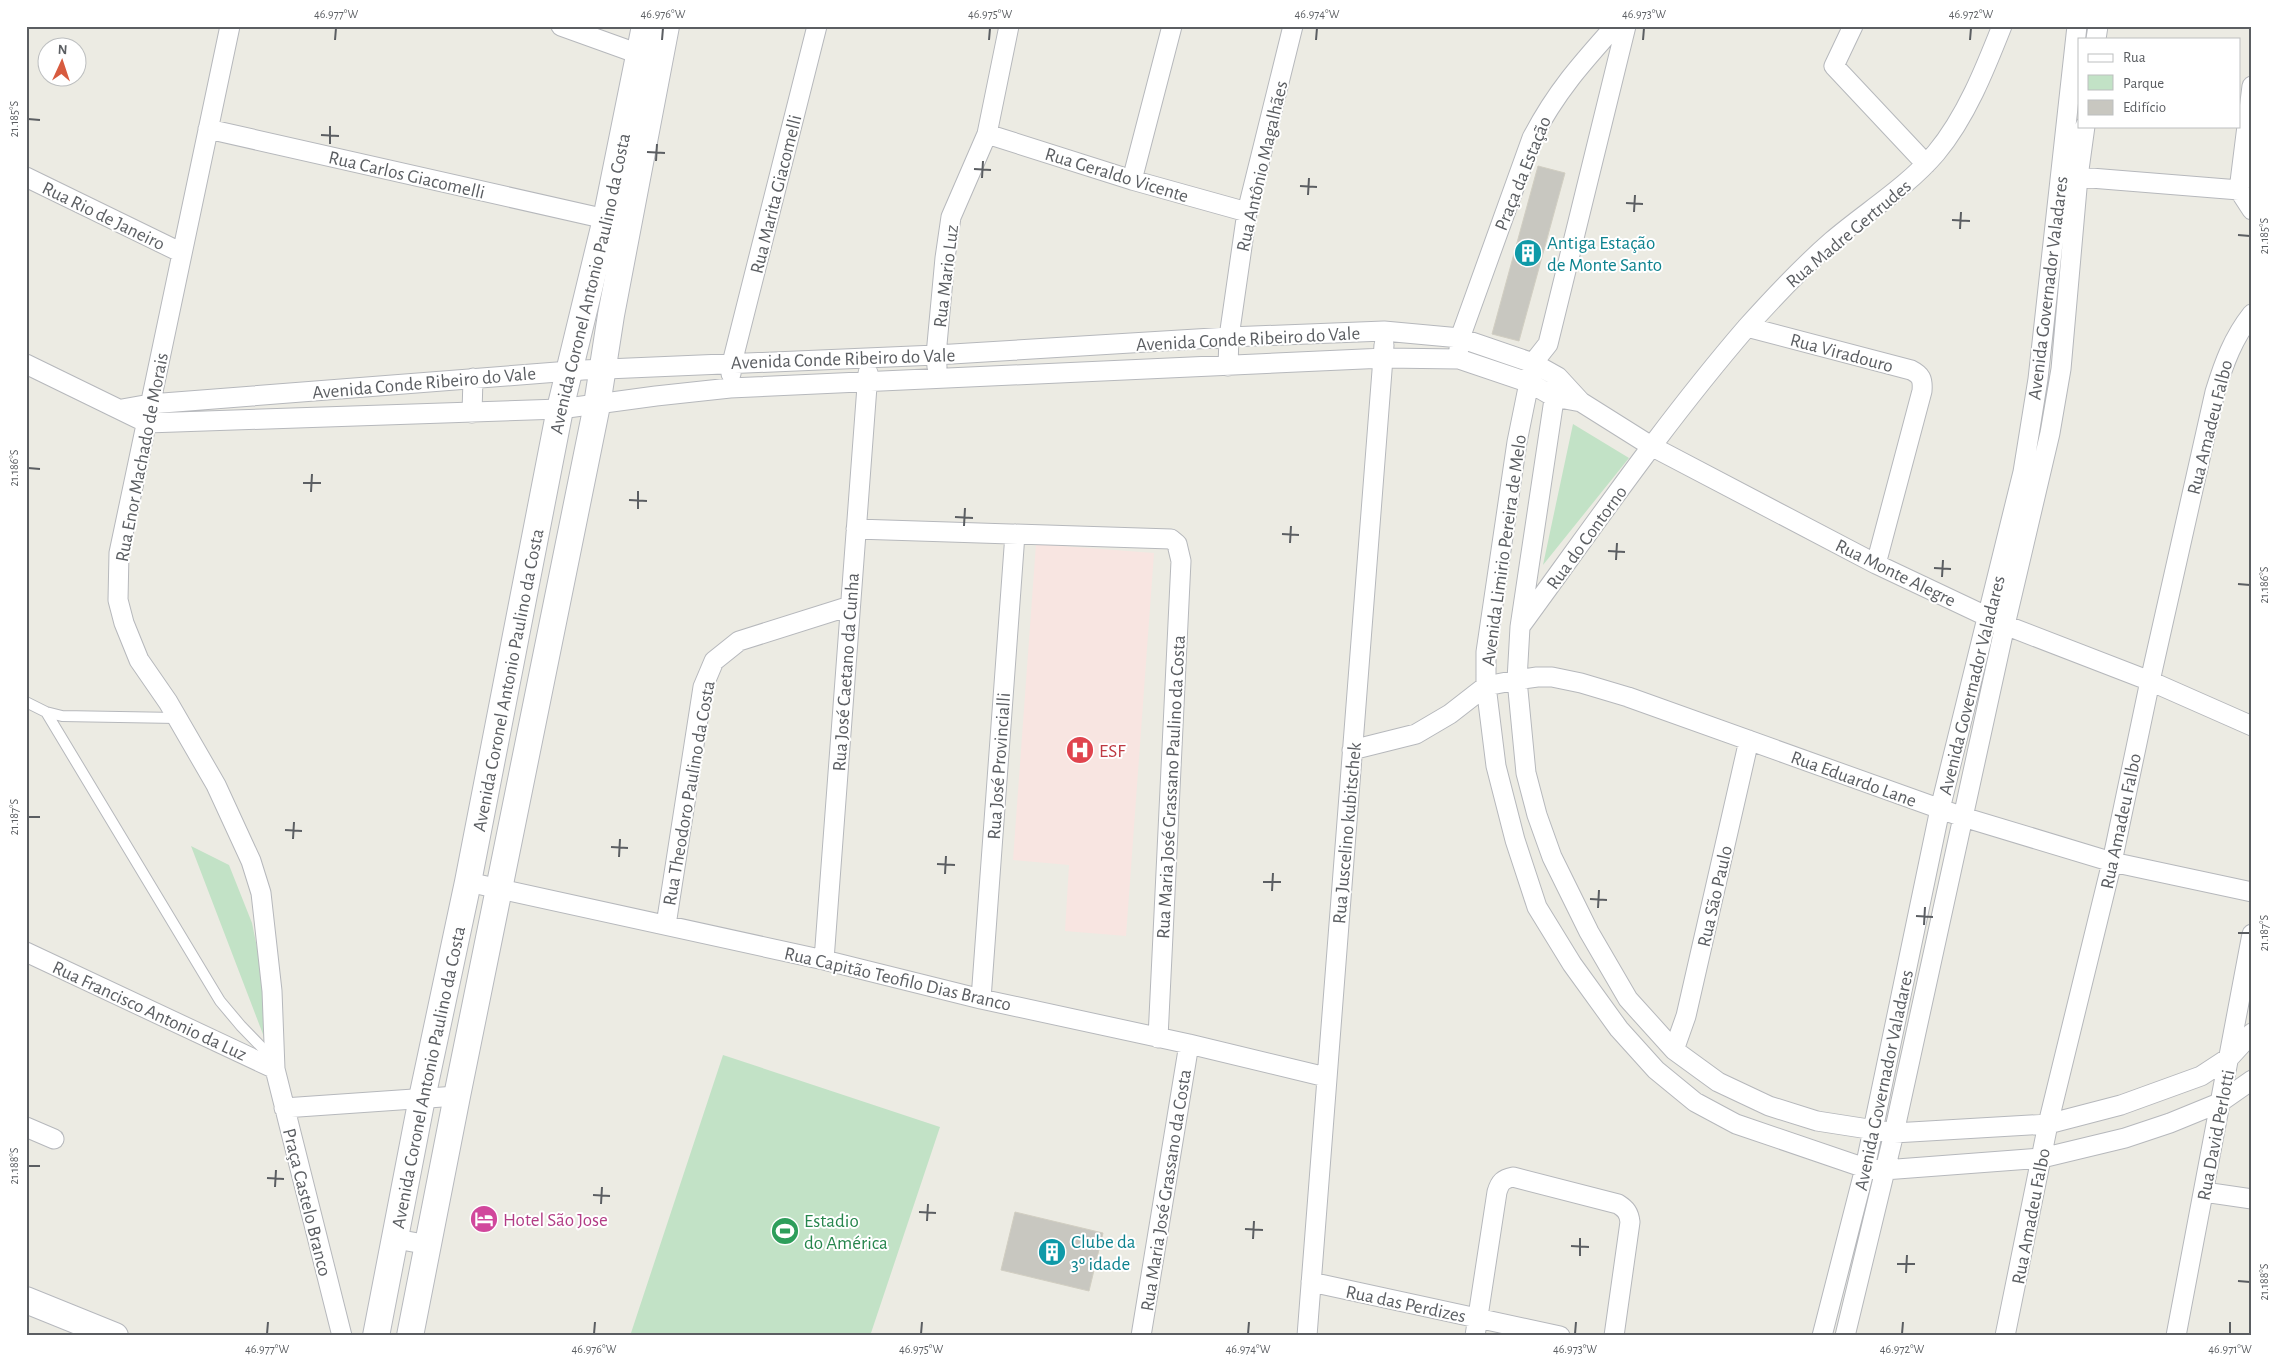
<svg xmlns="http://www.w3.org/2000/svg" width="2278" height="1362" viewBox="0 0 2278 1362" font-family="'Alegreya Sans',sans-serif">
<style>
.medical{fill:#f8e5e1}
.green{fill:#c2e2c6}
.building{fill:#c8c7c0;stroke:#d1cec2}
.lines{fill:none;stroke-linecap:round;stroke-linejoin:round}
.lane-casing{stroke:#b6b8bc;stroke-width:12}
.street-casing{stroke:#b6b8bc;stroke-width:21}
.secondary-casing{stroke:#b7b9be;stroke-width:28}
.lane{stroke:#fff;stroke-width:10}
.street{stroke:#fff;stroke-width:19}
.secondary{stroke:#fff;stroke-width:26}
.ticks{fill:none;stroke:#5b5e62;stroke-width:2}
.labels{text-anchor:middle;stroke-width:4;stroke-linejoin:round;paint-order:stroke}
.street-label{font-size:19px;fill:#5b5e62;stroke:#fff}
.culture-label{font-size:19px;fill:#0d838f;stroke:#fff;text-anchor:start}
.health-label{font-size:19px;fill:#be3a42;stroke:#fff;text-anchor:start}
.hotel-label{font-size:19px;fill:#b23c85;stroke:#fff;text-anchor:start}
.leisure-label{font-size:19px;fill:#27864d;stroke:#fff;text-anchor:start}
.neatline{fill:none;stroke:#5b5e62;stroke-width:2}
.ticks-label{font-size:12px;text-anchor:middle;fill:#5b5e62}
</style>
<rect width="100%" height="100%" fill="#ecebe3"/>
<path class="medical" d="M1036 544 1154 553 1126 936 1065 931 1069 865 1013 860Z"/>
<path class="green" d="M1573 424 1629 458 1543 565Z
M191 846 229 865 252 923 266 992 269 1050Z
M723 1055 940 1127 870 1336H630Z"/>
<path class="building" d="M1538 166 1565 173 1519 341 1492 334Z
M1015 1212 1103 1233 1089 1291 1001 1270Z"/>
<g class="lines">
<defs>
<path id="lane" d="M26 702 46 712 62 716 177 718
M46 712 220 1001 241 1026 274 1060"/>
<path id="street" d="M230 26 119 553 118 600 124 623 139 660 168 702 216 785 251 861 261 893 272 991 275 1069 342 1336
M561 26 650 58
M1626 26 1548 344 1533 363 1517 442 1486 652V686L1496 766 1515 840 1537 907 1572 964 1619 1029 1656 1070 1695 1102 1736 1124 1865 1168 1884 1170 2042 1158 2125 1138 2170 1123 2219 1103 2252 1080
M1853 26 1834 66 1926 164
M2096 39 2098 26
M2252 86 2239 190 2252 210
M208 129 619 222
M987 134 1132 180 1247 212
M2066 176 2239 190
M26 177 182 253
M1132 180 1172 26
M1747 327 1911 370C1921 375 1923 379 1922 391L1876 564
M1459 349 1460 338 1532 138C1556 92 1581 64 1615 26
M26 364 147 423 560 409 656 396 730 388 1385 358 1459 359 1530 383 1554 397 1581 402
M1228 366 1229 337 1247 212 1293 26
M937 367 936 355 945 258 951 217 987 134 1009 26
M731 374 732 363 817 26
M1556 386 1520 627 1517 680 1526 773 1537 815 1552 857 1589 932 1628 999 1674 1050 1718 1082 1769 1106 1817 1121 1894 1133 2048 1124 2121 1105 2201 1076 2230 1057 2252 1033
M122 409 150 404 583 370 936 355 1229 337 1384 331 1460 338 1533 363 1558 377 1581 402 1651 446 1876 564 2005 625 2150 681 2252 726
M472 413 473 378
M856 529 1171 539 1177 544 1181 561 1158 1038
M1522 624C1595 524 1666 421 1747 327 1774 297 1802 267 1832 241 1867 211 1906 188 1936 153 1966 117 1985 69 2002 26
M1352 750 1416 734 1450 714 1486 686 1517 680 1537 677H1552L1581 683 1628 697 1963 817 2112 862 2252 892
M468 882 824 960 981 999 1189 1044 1326 1077
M666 925 703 687 714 661 739 641 850 606
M26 952 275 1069
M824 960 868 373
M981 999 1015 534
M1674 1050 1686 1016 1749 740
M284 1108 457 1096
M26 1127 54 1139
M2204 1192 2252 1199
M396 1239 429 1245
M1311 1282 1560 1336
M1141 1336 1189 1044
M1307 1336 1384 345
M1475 1336 1497 1192C1500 1182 1503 1179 1513 1177L1618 1204C1626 1209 1629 1213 1630 1222L1614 1336
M1822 1336 1865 1168 1940 809 2023 472 2038 379 2077 26
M1845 1336 1894 1133 2005 625 2050 433 2061 369 2078 177 2085 126
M2005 1336 2048 1124 2112 862 2150 681 2215 392C2224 363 2233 338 2252 314
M2176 1336 2252 934"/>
<g id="secondary">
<path d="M26 1300 115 1336"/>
<path id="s1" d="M376 1336 422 1098 468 882 560 409 606 219 645 26"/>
<path d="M410 1336 457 1096 597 405 611 315 666 26"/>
</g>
</defs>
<use href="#lane" class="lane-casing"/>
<use href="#street" class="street-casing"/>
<use href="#secondary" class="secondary-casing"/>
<use href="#lane" class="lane"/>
<use href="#street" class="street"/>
<use href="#secondary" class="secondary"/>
</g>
<path class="ticks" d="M335 40 336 28M662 40 663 28M989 40 990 28M1316 40 1317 28M1643 40 1644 28M1970 40 1971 28M28 119 40 120M321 135 339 136M330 144V126M647 152 665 153M656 161 657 144M974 169 991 170M982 178 983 161M1300 186 1317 187M1308 195 1309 178M1626 203 1643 204M1634 212 1635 195M1952 220 1970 221M1960 229 1961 212M2238 235 2250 236M28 468 40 469M303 483H321M311 492 312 474M629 500 647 501M638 509V491M955 517 973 518M964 526 965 508M1282 534 1299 535M1290 543 1291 526M1608 551 1625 552M1616 560 1617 543M1934 568 1951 569M1942 577 1943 560M2238 584 2250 585M28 817H40M285 830 302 831M293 839 294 822M611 847 628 848M619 857 620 839M937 864 955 865M945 874 946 856M1263 882H1281M1272 891 1273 873M1590 899 1607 900M1598 908 1599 890M1916 916 1933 917M1924 925 1925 907M2238 933H2250M28 1166H40M267 1178 284 1179M275 1187 276 1170M593 1195 610 1196M601 1204 602 1187M919 1212 936 1213M927 1221 928 1204M1245 1229 1263 1230M1253 1239 1254 1221M1571 1246 1589 1247M1580 1256V1238M1897 1264H1915M1906 1273 1907 1255M2238 1281 2250 1282M267 1334 268 1322M594 1334 595 1322M921 1334 922 1322M1248 1334 1249 1322M1575 1334 1576 1322M1902 1334 1903 1322M2230 1334V1322"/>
<defs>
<symbol id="building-disc" viewBox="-11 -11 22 22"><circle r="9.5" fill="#0f9aa8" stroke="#fff"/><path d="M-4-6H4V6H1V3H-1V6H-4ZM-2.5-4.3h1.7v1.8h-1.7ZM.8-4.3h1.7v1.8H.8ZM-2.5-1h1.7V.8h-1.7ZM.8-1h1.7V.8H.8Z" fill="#fff"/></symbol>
<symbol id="hospital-disc" viewBox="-11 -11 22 22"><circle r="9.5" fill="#e0444e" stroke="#fff"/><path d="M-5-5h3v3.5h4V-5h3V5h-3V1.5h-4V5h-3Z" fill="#fff"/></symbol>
<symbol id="hotel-disc" viewBox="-11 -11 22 22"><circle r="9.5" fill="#d1479c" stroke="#fff"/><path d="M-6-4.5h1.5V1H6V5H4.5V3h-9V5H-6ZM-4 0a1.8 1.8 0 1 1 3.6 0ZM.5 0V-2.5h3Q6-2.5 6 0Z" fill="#fff"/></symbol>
<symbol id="stadium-disc" viewBox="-11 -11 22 22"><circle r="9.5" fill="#2e9e5b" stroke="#fff"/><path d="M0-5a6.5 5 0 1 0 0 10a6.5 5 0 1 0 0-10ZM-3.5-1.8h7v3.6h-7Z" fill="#fff"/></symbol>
</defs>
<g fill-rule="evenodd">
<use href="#building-disc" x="1512" y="237" width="32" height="32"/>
<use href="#hospital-disc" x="1064" y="734" width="32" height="32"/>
<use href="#hotel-disc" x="468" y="1203" width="32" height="32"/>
<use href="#stadium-disc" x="769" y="1215" width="32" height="32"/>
<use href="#building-disc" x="1036" y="1236" width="32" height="32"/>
</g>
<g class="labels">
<g class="street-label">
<text transform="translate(1261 166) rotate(-77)" y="7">Rua Antônio Magalhães</text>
<text transform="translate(1522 173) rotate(-68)" y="7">Praça da Estação</text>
<text transform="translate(407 174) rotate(13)" y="7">Rua Carlos Giacomelli</text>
<text transform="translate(1117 174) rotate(17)" y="7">Rua Geraldo Vicente</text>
<text transform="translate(775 194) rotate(-76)" y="7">Rua Marita Giacomelli</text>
<text transform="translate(104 215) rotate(26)" y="7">Rua Rio de Janeiro</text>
<text transform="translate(1848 233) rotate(-40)" y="7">Rua Madre Gertrudes</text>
<text transform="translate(945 276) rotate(-83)" y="7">Rua Mario Luz</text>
<text dy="7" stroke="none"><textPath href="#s1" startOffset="1074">Avenida Coronel Antonio Paulino da Costa</textPath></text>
<text transform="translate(2047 288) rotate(-83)" y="7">Avenida Governador Valadares</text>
<text transform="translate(1248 338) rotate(-3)" y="7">Avenida Conde Ribeiro do Vale</text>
<text transform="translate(1842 352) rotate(15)" y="7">Rua Viradouro</text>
<text transform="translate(843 358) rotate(-2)" y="7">Avenida Conde Ribeiro do Vale</text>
<text transform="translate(424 382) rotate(-5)" y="7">Avenida Conde Ribeiro do Vale</text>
<text transform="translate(2209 427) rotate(-76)" y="7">Rua Amadeu Falbo</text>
<text transform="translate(141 457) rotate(-79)" y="7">Rua Enor Machado de Morais</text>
<text transform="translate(1586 537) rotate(-54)" y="7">Rua do Contorno</text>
<text transform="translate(1503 550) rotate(-82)" y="7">Avenida Limirio Pereira de Melo</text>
<text transform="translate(1896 572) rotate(26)" y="7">Rua Monte Alegre</text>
<text transform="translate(845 672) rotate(-86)" y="7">Rua José Caetano da Cunha</text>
<text dy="7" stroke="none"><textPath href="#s1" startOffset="669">Avenida Coronel Antonio Paulino da Costa</textPath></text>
<text transform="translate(1971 685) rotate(-76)" y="7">Avenida Governador Valadares</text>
<text transform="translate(998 766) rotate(-86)" y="7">Rua José Provincialli</text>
<text transform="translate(1854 778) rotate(20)" y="7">Rua Eduardo Lane</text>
<text transform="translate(1170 787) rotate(-87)" y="7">Rua Maria José Grassano Paulino da Costa</text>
<text transform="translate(688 793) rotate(-80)" y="7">Rua Theodoro Paulino da Costa</text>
<text transform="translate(2120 821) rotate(-78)" y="7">Rua Amadeu Falbo</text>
<text transform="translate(1346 833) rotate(-85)" y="7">Rua Juscelino kubitschek</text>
<text transform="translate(1714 896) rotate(-77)" y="7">Rua São Paulo</text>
<text transform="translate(898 978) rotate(13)" y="7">Rua Capitão Teofilo Dias Branco</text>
<text transform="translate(150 1010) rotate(25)" y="7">Rua Francisco Antonio da Luz</text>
<text dy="7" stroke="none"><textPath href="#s1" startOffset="264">Avenida Coronel Antonio Paulino da Costa</textPath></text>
<text transform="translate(1883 1080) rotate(-78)" y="7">Avenida Governador Valadares</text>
<text transform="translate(2215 1135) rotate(-79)" y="7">Rua David Perlotti</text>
<text transform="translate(1165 1190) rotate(-81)" y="7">Rua Maria José Grassano da Costa</text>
<text transform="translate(308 1202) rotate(76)" y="7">Praça Castelo Branco</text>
<text transform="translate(2030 1216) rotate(-79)" y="7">Rua Amadeu Falbo</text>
<text transform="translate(1406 1303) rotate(12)" y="7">Rua das Perdizes</text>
</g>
<g class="culture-label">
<text x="1547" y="249">Antiga Estação<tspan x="1547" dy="22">de Monte Santo</tspan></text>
<text x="1071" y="1248">Clube da<tspan x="1071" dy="22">3º idade</tspan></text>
</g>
<g class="health-label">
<text x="1099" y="757">ESF</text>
</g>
<g class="hotel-label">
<text x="503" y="1226">Hotel São Jose</text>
</g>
<g class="leisure-label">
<text x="804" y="1227">Estadio<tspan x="804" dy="22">do América</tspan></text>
</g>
</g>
<rect width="2278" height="1362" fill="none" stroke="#ffffff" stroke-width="55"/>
<rect x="2078" y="38" width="162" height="90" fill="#ffffff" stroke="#bdbfc0"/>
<rect x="2088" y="54" width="25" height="8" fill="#ffffff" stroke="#bdbfc0"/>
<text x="2123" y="62" font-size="15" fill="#5b5e62">Rua</text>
<rect x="2088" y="75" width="25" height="15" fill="#c2e2c6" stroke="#bdbfc0"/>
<text x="2123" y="88" font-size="15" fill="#5b5e62">Parque</text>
<rect x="2088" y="100" width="25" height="15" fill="#c8c7c0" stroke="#bdbfc0"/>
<text x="2123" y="112" font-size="15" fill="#5b5e62">Edifício</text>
<g transform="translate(62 62) rotate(3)"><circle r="24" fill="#ffffff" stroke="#bdbfc0"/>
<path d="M0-4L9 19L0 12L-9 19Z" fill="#d75b3f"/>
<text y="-8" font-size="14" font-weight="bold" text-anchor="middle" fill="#5b5e62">N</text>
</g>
<rect x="28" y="28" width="2222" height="1306" class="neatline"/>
<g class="ticks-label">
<text x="336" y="18">46.977°W</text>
<text x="663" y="18">46.976°W</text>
<text x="990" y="18">46.975°W</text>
<text x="1317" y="18">46.974°W</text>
<text x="1644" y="18">46.973°W</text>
<text x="1971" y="18">46.972°W</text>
<text transform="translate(14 119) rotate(-90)" y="4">21.185°S</text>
<text transform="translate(2264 236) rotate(-90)" y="4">21.185°S</text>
<text transform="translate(14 468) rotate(-90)" y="4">21.186°S</text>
<text transform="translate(2264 585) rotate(-90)" y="4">21.186°S</text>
<text transform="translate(14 817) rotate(-90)" y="4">21.187°S</text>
<text transform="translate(2264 933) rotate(-90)" y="4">21.187°S</text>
<text transform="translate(14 1166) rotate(-90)" y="4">21.188°S</text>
<text transform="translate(2264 1282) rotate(-90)" y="4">21.188°S</text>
<text x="267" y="1353">46.977°W</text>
<text x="594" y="1353">46.976°W</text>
<text x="921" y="1353">46.975°W</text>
<text x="1248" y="1353">46.974°W</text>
<text x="1575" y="1353">46.973°W</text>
<text x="1902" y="1353">46.972°W</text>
<text x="2230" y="1353">46.971°W</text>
</g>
</svg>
